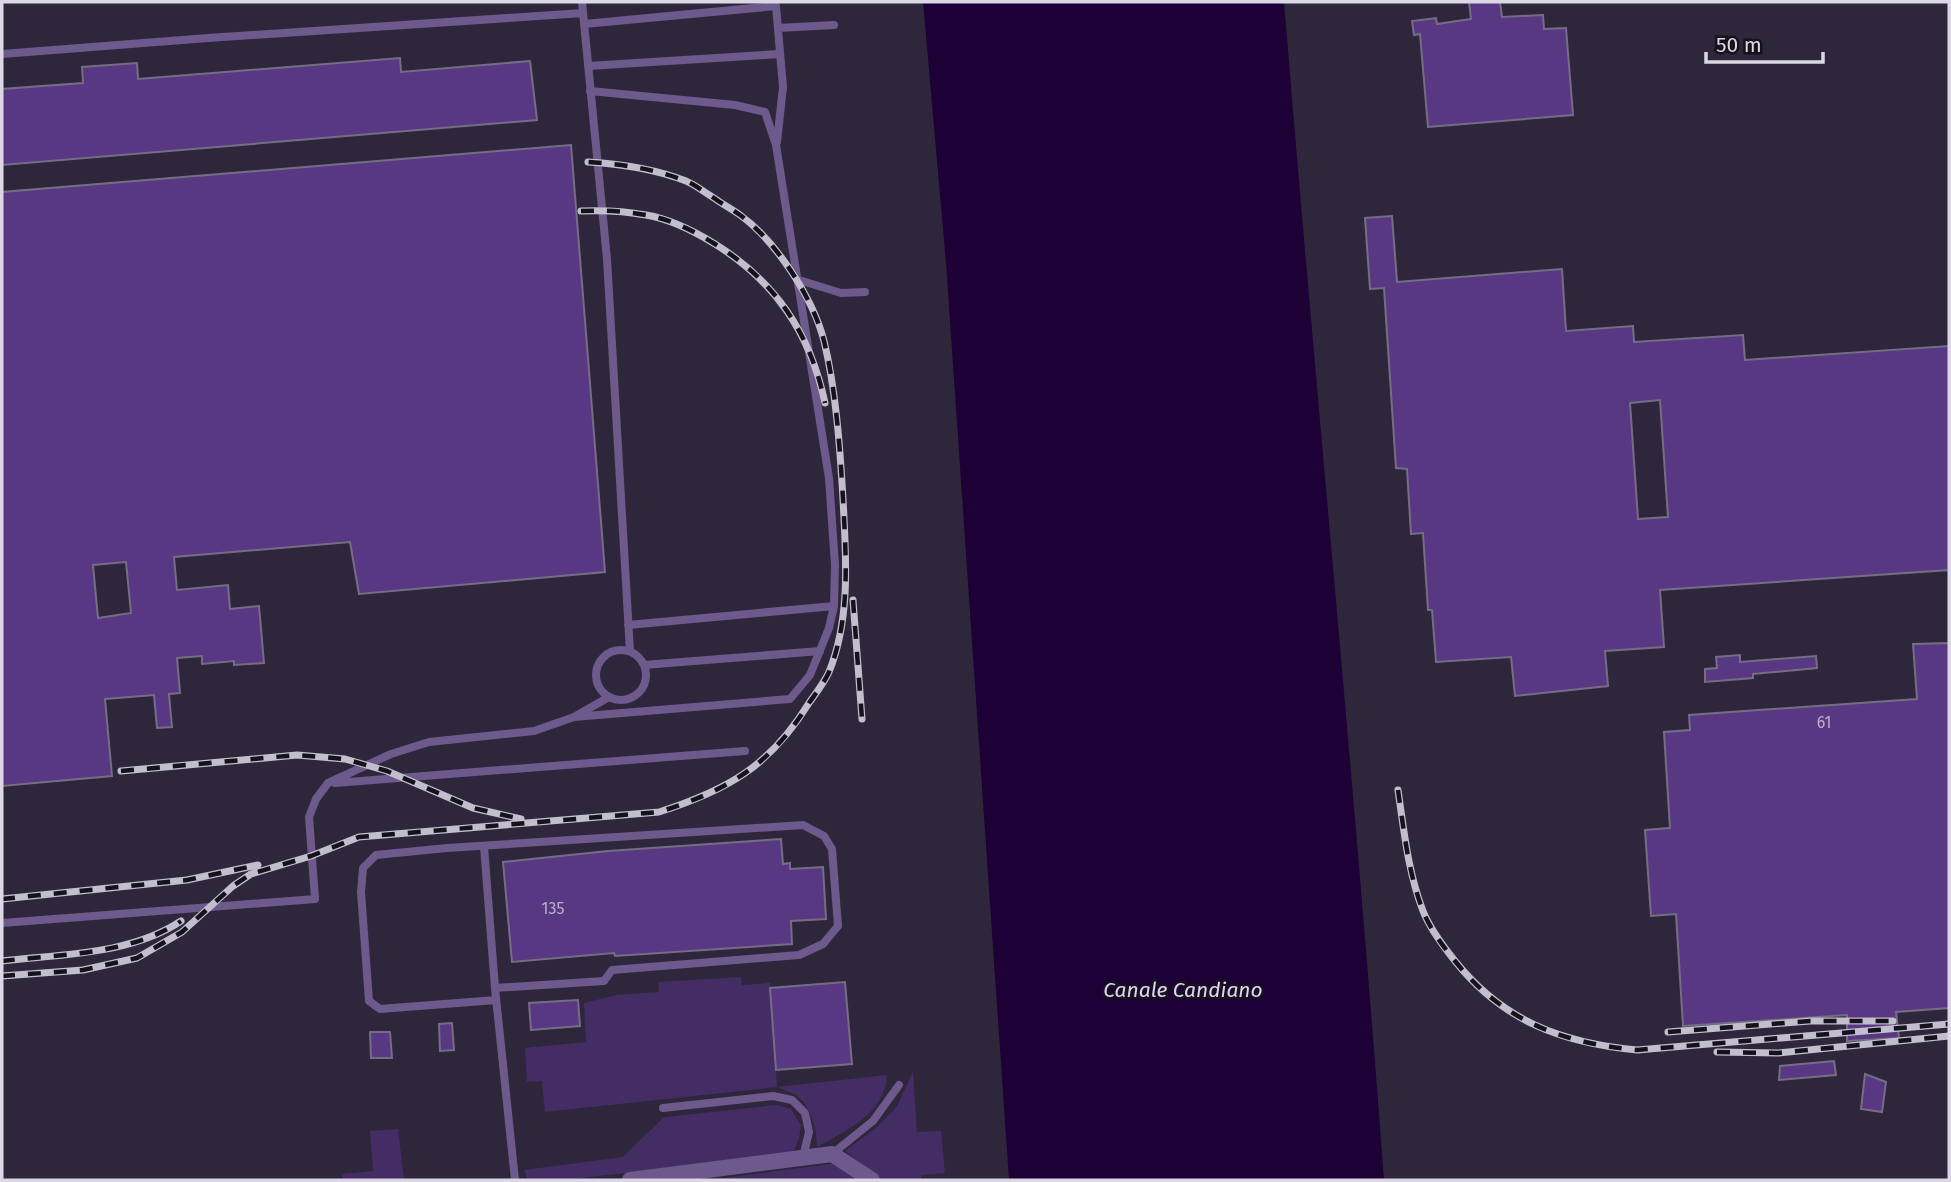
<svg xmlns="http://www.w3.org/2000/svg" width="1951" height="1182" viewBox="0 0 1951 1182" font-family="'Fira Sans',sans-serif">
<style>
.green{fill:#442c64}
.water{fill:#1c0036}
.building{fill:#583783;stroke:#756d85;stroke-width:2;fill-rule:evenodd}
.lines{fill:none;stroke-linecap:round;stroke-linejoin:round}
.service{stroke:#6d598c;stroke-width:8}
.minor{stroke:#6d598c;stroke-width:16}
.rail-casing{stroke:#c3becd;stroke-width:7}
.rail{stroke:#15121b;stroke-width:4.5;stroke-dasharray:13;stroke-linecap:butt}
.labels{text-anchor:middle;stroke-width:5;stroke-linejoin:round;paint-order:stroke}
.number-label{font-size:16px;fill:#bbafcc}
.water-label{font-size:21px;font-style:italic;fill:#e1d2fd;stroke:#15121b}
</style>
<rect width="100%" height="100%" fill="#2e273b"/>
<path class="green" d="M741 977 742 985 770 983 777 1087 887 1075C885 1114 847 1130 817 1147 817 1131 812 1107 797 1096 792 1092 783 1090 777 1087L545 1112 542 1081 527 1082 525 1048 586 1042 584 1003 617 995 659 992 658 982Z
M913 1072 917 1132 941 1131 945 1173 921 1175V1180H883L845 1151 877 1127 897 1106Z
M777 1105 791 1109 801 1125 799 1139 793 1153 565 1180H528L524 1170 623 1157 664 1117Z
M398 1129 404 1180H343L342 1174 373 1171 370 1131Z
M837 1163 860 1180H710Z"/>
<path class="water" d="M923 2H1284C1316 395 1355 787 1384 1180H1009L946 263Z"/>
<path class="building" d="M1469 2H1500L1502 17 1543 15 1544 29 1566 28 1573 115 1428 127 1420 34 1414 35 1412 21 1436 18 1437 24 1471 19Z
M400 58 401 72 530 61 537 120 2 165V89L83 83 82 67 137 63 138 79Z
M571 145 605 572 359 594 350 542 174 557 177 590 228 585 230 609 259 606 264 663 234 665V661L202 664V656L177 658 180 693 169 694 172 727 157 728 154 695 105 699 112 776 2 786V192ZM126 562 131 613 98 618 93 565Z
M1392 216 1397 282 1562 269 1566 331 1633 326 1634 342 1743 335 1745 360 1949 346V570L1660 590 1664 647 1605 651 1608 686 1515 696 1511 657 1436 662 1432 610H1428L1423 533 1411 534 1407 469 1396 468 1384 288 1370 289 1365 218ZM1660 400 1668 517 1638 519 1630 403Z
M1949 643V1008L1896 1012 1899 1038 1847 1041V1015L1683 1026 1676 914 1651 916 1645 830 1670 828 1664 732 1690 730 1689 715 1917 699 1913 644Z
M1740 655V662L1816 656 1817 668 1753 674V678L1705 682V669L1717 668 1716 657Z
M781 839 783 864 790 863V869L823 867 826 919 791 921 792 944 615 956 614 953 512 962 503 862 608 851Z
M845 982 852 1064 776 1070 770 988Z
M578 1000 580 1026 531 1030 529 1003Z
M452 1023 454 1050 440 1051 439 1024Z
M370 1032H390L392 1058H371Z
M1834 1061 1836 1075 1779 1080 1780 1066Z
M1865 1074 1886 1082 1882 1112 1861 1109Z"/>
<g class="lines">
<path class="service" d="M582 2 607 259 630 651
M584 24 776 6 783 87 777 142
M778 28 834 25
M2 54 208 38 583 13
M588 66 780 54
M799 280 841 293 865 292
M628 625 834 606
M596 675a25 25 0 1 1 50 0a25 25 0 1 1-50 0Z
M644 665 820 651
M574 717 790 699 810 675 829 628 834 606 835 565 829 478 776 145 765 112 735 105 590 91
M335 783 745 751
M484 846 495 988
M2 923 315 899 309 817 316 799 328 783 391 754 429 742 534 731 574 717 609 697
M496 1000 380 1009 369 1001 361 892 363 868 376 855 447 848 803 825 824 836 832 849 838 926 823 944 799 955 612 970 604 981 495 988 515 1180
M663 1108 773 1096 792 1100 805 1113 809 1132 803 1157
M832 1154 873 1121 899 1085"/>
<path class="minor" d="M630 1180 832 1154 872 1180"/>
<defs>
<path id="rail" d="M581 211C602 210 624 211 646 215 670 219 694 231 715 244 776 282 810 333 825 403
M853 600 862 719
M121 771 297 755 345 759 387 771 473 808 521 819
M1398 790C1404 831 1408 872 1423 911 1430 929 1443 946 1455 961 1503 1021 1562 1043 1637 1050L1949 1024
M2 899 187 880 258 865
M2 961C61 954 130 955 181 921
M2 976 83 970 137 958 182 932 233 886 251 874 311 856 359 837 659 812C728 790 770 766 809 703 816 693 824 683 829 672 851 618 846 556 843 499 840 448 836 390 824 341 813 298 776 241 740 215 732 209 722 204 714 198 705 193 696 185 686 181 655 169 622 164 588 162
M1668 1032 1810 1021H1893
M1717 1052 1778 1053 1949 1036"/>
</defs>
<use href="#rail" class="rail-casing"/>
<use href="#rail" class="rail"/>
</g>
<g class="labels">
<g class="number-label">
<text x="1824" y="728">61</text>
<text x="553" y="914">135</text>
</g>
<g class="water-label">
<text x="1183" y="997">Canale Candiano</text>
</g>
</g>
<rect width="1951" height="1182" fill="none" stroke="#dcd7e5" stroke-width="7"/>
<path d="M1706 52v10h117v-10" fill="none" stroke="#dcd7e5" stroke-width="3.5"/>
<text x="1716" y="52" font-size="21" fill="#dcd7e5" stroke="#15121b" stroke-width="5" paint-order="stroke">50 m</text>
</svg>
